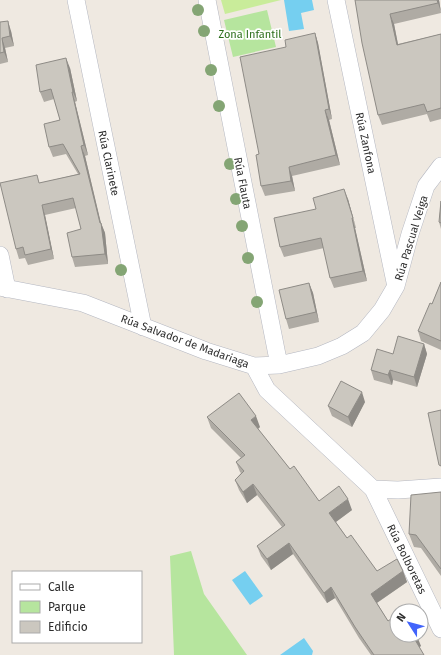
<svg xmlns="http://www.w3.org/2000/svg" width="441" height="655" viewBox="0 0 441 655" font-family="'Fira Sans',sans-serif">
<style>
.green{fill:#b6e59e}
.pitch{fill:#c9ec9a}
.water{fill:#75cff0}
.lines{fill:none;stroke-linecap:round;stroke-linejoin:round}
.street-casing{stroke:#b4b7c1;stroke-width:18}
.street{stroke:#fff;stroke-width:17}
.tree{fill:#84a574}
.wall{fill:#afaba4}
.shaded-wall{fill:#8e8b86}
.building{fill:#cbc7bf;stroke:#8e8b86}
.labels{text-anchor:middle;stroke-width:3.5;stroke-linejoin:round;paint-order:stroke}
.park-label{font-size:11px;fill:#2c6e1b;stroke:#fff}
.street-label{font-size:11px;fill:#2e2e2e;stroke:#fff}
</style>
<rect width="100%" height="100%" fill="#efe9e1"/>
<path class="green" d="M267 10 276 47 233 57 224 20Z
M191 551 204 594 247 655H174L170 556Z"/>
<path class="pitch" d="M221 0H281L225 14Z"/>
<path class="water" d="M284 0H312L314 10 301 13 304 29 289 31Z
M245 571 263 596 250 605 232 580Z
M304 638 313 651 312 655H280Z"/>
<g class="lines">
<defs>
<path id="street" d="M76 0 143 327
M207 0 279 365
M336 0 395 282
M0 255 7 289
M0 287 83 303 206 351 254 366 279 365 318 356 342 346 363 333 382 310 396 286 410 234 426 186 441 166
M254 366 267 390 373 489 441 629
M373 489 398 490 441 487"/>
</defs>
<use href="#street" class="street-casing"/>
<use href="#street" class="street"/>
</g>
<g class="tree">
<circle cx="198" cy="10" r="6"/>
<circle cx="204" cy="31" r="6"/>
<circle cx="211" cy="70" r="6"/>
<circle cx="219" cy="106" r="6"/>
<circle cx="230" cy="164" r="6"/>
<circle cx="236" cy="199" r="6"/>
<circle cx="242" cy="226" r="6"/>
<circle cx="248" cy="258" r="6"/>
<circle cx="121" cy="270" r="6"/>
<circle cx="257" cy="302" r="6"/>
</g>
<path class="wall" d="M355 0H439L441 13 394 24 398 44 441 34V119L430 122 427 114 382 125 378 115Z
M0 22 11 31 14 46 5 48 8 62 0 64Z
M315 33 318 43 332 119 329 120 340 165 292 176 295 191 265 196 261 186 259 154 286 47Z
M70 68 77 101 75 102 88 155 85 156 101 223 105 233 108 264 75 267 72 257 81 229 76 208 45 215 54 259 28 265 25 258 19 259 16 249 40 183 78 174 66 154 53 157 49 147 60 120 54 99 44 102 40 92Z
M348 199 356 228H355L367 281 334 288 330 278 324 248 284 257 280 247 316 209Z
M441 201V229L439 222Z
M441 282V350L421 341 418 331 432 304Z
M309 283 313 293 319 322 289 329 286 319Z
M424 344 427 354 417 387 393 380 392 385 374 380 371 370 393 354Z
M365 402 352 427 332 416 328 406Z
M207 417 260 427 258 429 290 469 319 501 352 510 336 522 347 538 377 571H403L407 582 377 603 388 621 421 646 419 647 424 655H371L359 638 335 598 327 603 293 554 271 570 261 556 257 546 282 527 257 495 247 503 239 490 235 480 241 473 240 472 236 462 241 458 211 428Z
M441 492V576L421 548 414 547 409 534Z"/>
<path class="shaded-wall" d="M437 0H439L441 12Z
M390 14 394 24 400 55 397 45Z
M8 21 11 31 14 46 10 36Z
M315 33 318 43 332 119 329 109Z
M2 38 5 48 8 62 4 52Z
M66 58 70 68 77 101 73 92Z
M72 92 75 102 88 155 84 145Z
M325 110 329 120 340 165 336 155Z
M81 146 85 156 101 224V223L105 233 108 264 105 254 100 223Z
M289 167 292 176 295 191 291 181Z
M344 189 348 199 356 228 353 218Z
M42 205 45 215 54 259 51 249Z
M352 218 355 228 367 281 363 271Z
M309 283 313 293 319 322 316 312Z
M424 344 427 354 417 387 414 377Z
M390 370 393 380 392 385 388 375Z
M362 392 365 402 352 427 348 417Z
M256 416 260 427 255 431 251 420Z
M253 484 257 495 247 503 243 492Z
M348 499 352 510 333 524 329 513Z
M289 543 293 554 271 570 267 559Z
M403 571 407 582 375 604 371 594Z
M331 587 335 598 327 603 324 593Z
M417 636 421 646 418 648 414 638Z"/>
<path class="building" d="M355 0H437L438 3 390 14 397 45 441 34V108L427 112 424 104 378 115 362 43Z
M8 21 10 36 2 38 4 52 0 53V22Z
M315 33 329 109 325 110 336 155 289 167 291 181 261 186 256 155 259 154 240 57 286 47 285 40Z
M66 58 73 92H72L84 145 81 146 100 223H101L105 254 72 257 67 233 81 229 73 198 42 205 51 249 25 255 23 247 16 249 0 183 37 175 39 183 80 174 63 144 49 147 44 124 60 120 51 89 40 92 36 65Z
M344 189 353 218H352L363 271 330 278 321 238 280 247 274 218 316 209 313 198Z
M441 201V223L439 222Z
M441 282V341L418 331 430 303 432 304Z
M309 283 316 312 286 319 279 290Z
M398 336 424 344 414 377 390 370 388 375 371 370 377 349 393 354Z
M341 381 362 392 348 417 328 406Z
M239 393 256 416 251 420 290 469 294 466 319 501 339 486 348 499 329 513 347 538 351 535 377 571 397 559 403 571 371 594 388 621 397 615V635H416L417 636 414 638 424 655H374L355 627 331 587 324 593 289 543 267 559 257 546 285 525 253 484 243 492 235 480 244 471 236 462 245 455 207 417Z
M441 410V466L439 465 428 413Z
M441 492V569L416 535 409 534 411 495Z"/>
<g class="labels">
<g class="park-label">
<text x="250" y="38">Zona Infantil</text>
</g>
<g class="street-label">
<text transform="translate(366 143) rotate(78)" y="4">Rúa Zanfona</text>
<text transform="translate(109 163) rotate(78)" y="4">Rúa Clarinete</text>
<text transform="translate(243 183) rotate(79)" y="4">Rúa Flauta</text>
<text transform="translate(411 238) rotate(-73)" y="4">Rúa Pascual Veiga</text>
<text transform="translate(185 341) rotate(20)" y="4">Rúa Salvador de Madariaga</text>
<text transform="translate(407 559) rotate(64)" y="4">Rúa Bolboretas</text>
</g>
</g>
<rect x="12" y="571" width="130" height="72" fill="#ffffff" stroke="#ababab"/>
<rect x="20" y="584" width="20" height="6" fill="#ffffff" stroke="#ababab"/>
<text x="48" y="591" font-size="12" fill="#2e2e2e">Calle</text>
<rect x="20" y="601" width="20" height="12" fill="#b6e59e" stroke="#ababab"/>
<text x="48" y="611" font-size="12" fill="#2e2e2e">Parque</text>
<rect x="20" y="621" width="20" height="12" fill="#cbc7bf" stroke="#ababab"/>
<text x="48" y="631" font-size="12" fill="#2e2e2e">Edificio</text>
<g transform="translate(409 623) rotate(306)"><circle r="19" fill="#ffffff" stroke="#ababab"/>
<path d="M0-3L7 15L0 10L-7 15Z" fill="#4264fb"/>
<text y="-6" font-size="11" font-weight="bold" text-anchor="middle" fill="#2e2e2e">N</text>
</g>
</svg>
